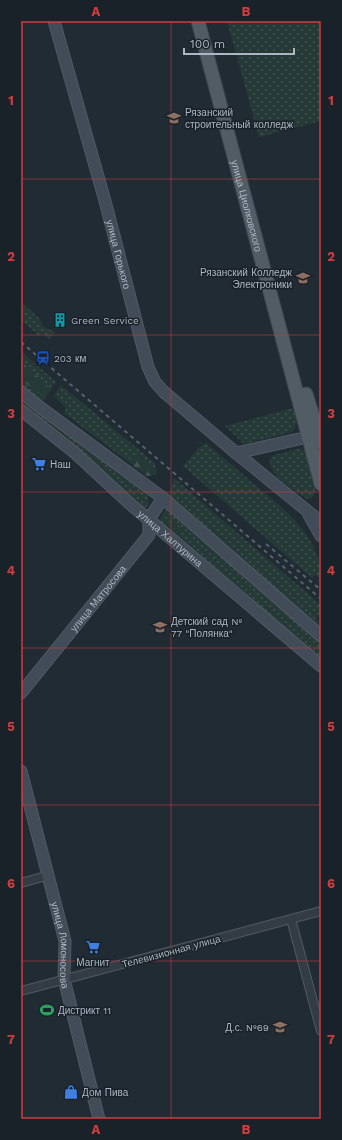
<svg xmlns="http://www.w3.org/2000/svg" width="342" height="1140" viewBox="0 0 342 1140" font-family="'Work Sans',sans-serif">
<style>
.green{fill:url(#green-dots)}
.forest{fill:url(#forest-firs)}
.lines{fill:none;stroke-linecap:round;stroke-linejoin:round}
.street-casing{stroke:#515a63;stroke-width:10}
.secondary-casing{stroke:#515a63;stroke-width:13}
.primary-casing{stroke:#3d454e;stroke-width:15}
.street{stroke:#333c45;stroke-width:8}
.secondary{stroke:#414c58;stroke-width:11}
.primary{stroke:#515c65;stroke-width:13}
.rail{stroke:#55616c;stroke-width:2;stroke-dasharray:4 4;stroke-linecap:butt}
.grid{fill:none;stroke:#d03d3f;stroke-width:1;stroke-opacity:0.55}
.labels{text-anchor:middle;stroke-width:3;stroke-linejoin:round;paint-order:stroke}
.poi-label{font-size:10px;fill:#adb7c2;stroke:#192129;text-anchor:start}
.street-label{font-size:10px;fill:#adb7c2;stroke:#192129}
.neatline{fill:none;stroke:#d03d3f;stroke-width:1.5}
.grid-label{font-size:13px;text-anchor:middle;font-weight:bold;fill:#d03d3f}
</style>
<defs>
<pattern id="green-dots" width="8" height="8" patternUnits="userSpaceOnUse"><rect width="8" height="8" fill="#253937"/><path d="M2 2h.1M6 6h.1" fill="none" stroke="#425352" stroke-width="1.8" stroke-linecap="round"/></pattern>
<pattern id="forest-firs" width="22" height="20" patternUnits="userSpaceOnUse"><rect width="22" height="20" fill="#253937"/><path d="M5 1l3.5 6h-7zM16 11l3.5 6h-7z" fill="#425352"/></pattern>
</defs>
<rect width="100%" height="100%" fill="#202b34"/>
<path class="green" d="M227 21H321V121L259 137Z
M21 302 38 317 44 327 55 332 49 339 42 333 39 336 21 320Z
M21 351 56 382 42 403 21 385Z
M61 385 155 463 157 473 155 475 147 476 64 413 66 408 54 396Z
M21 397 148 492 149 505 146 508 142 509 21 406Z
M296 407C298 417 299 423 292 432L244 444 225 426Z
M206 443C223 457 239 471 255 485 285 510 321 536 321 579L315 575 312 578 183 466 199 447Z
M300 448C304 450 307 452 309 456 313 465 319 492 312 498L307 499C294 489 267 476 270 458L274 455Z
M174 478 321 605V616L317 614 318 628 169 497Z
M167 508 321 644V660L159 522V519Z"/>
<path class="forest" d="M21 362 46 383 48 389 44 395 36 392 21 379Z
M136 455 157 473 155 475 147 476 132 465 130 456Z
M172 522 179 525 180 530 179 535 176 537 165 528 166 523Z"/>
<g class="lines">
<defs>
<path id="street" d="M21 883 49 875
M291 919 321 1031
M21 991 321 911"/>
<g id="secondary">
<path id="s1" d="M54 21 105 201 148 367 155 382 164 392 236 453 321 522"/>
<path d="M21 392 41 408 163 498 321 636"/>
<path id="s2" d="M21 410 75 453 129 503 321 666"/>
<path d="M236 453 308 437"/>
<path d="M309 515 321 536"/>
<path id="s3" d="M21 693 149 535V519L163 498"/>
<path id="s4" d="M21 771 65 941 64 979 99 1119"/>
</g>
<g id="primary">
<path id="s5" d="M198 21 321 484"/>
<path d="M306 394 321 442"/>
</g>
</defs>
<use href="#street" class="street-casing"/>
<use href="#secondary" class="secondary-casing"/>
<use href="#primary" class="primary-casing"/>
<use href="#street" class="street"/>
<use href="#secondary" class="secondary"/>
<use href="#primary" class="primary"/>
<path class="rail" d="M21 342 321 599
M266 544 321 590"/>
</g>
<path class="grid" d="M171 21V1119M21 179H321M21 335H321M21 492H321M21 648H321M21 805H321M21 961H321"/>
<defs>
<symbol id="university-bare" viewBox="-9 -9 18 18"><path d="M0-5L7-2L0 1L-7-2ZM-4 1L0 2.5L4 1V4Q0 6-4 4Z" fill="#8d6e63" stroke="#192129" stroke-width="2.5" paint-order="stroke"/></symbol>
<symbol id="building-bare" viewBox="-9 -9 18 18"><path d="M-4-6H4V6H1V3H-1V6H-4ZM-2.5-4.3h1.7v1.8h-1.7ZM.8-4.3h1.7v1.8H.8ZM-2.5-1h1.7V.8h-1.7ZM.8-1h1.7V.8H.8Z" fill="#0f9aa8" stroke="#192129" stroke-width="2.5" paint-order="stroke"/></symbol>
<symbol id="station-bare" viewBox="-9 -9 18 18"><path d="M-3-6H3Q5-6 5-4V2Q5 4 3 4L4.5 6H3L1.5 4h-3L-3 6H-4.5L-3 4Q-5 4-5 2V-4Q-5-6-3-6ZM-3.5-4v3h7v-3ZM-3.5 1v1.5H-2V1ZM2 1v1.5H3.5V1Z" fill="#1a4fb4" stroke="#192129" stroke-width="2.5" paint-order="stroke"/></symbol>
<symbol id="supermarket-bare" viewBox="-9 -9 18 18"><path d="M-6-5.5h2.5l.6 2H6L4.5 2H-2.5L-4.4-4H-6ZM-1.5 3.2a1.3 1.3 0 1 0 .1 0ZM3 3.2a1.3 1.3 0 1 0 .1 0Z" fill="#3f7fe0" stroke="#192129" stroke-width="2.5" paint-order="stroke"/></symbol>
<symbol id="school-bare" viewBox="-9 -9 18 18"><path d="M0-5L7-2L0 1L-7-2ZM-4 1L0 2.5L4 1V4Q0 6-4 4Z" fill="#8d6e63" stroke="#192129" stroke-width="2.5" paint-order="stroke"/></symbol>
<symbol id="stadium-bare" viewBox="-9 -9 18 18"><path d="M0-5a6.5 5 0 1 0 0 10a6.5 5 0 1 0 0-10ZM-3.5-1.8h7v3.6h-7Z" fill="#2e9e5b" stroke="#192129" stroke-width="2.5" paint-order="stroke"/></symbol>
<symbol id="shop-bare" viewBox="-9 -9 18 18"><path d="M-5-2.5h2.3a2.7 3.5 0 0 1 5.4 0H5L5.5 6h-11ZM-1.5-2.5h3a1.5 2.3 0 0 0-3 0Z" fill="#3f7fe0" stroke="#192129" stroke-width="2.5" paint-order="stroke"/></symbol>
</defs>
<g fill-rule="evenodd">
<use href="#university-bare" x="164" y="108" width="20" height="20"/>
<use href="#university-bare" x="293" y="268" width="20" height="20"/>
<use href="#building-bare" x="50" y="310" width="20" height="20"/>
<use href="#station-bare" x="33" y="348" width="20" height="20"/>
<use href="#supermarket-bare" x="29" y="454" width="20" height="20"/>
<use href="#school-bare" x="150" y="617" width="20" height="20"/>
<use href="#supermarket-bare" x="83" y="937" width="20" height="20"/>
<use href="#stadium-bare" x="37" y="1000" width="20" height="20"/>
<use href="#school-bare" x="270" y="1017" width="20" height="20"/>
<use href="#shop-bare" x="61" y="1082" width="20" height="20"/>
</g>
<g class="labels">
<g class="poi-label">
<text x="185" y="116">Рязанский<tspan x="185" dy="12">строительный колледж</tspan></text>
<text x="292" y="276" text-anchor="end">Рязанский Колледж<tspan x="292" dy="12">Электроники</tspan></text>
<text x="71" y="324">Green Service</text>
<text x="54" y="362">203 км</text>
<text x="50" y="468">Наш</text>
<text x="171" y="625">Детский сад №<tspan x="171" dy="12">77 "Полянка"</tspan></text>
<text x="93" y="966" text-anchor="middle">Магнит</text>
<text x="58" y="1014">Дистрикт 11</text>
<text x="269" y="1031" text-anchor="end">Д.с. №69</text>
<text x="82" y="1096">Дом Пива</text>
</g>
<g class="street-label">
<text dy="4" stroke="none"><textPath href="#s5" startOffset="191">улица Циолковского</textPath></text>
<text dy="4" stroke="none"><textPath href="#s1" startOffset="242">улица Горького</textPath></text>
<text dy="4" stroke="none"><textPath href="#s2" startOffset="197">улица Халтурина</textPath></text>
<text dy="4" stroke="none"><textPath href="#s3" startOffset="122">улица Матросова</textPath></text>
<text dy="4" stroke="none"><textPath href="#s4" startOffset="179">улица Ломоносова</textPath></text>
<text transform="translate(171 951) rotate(-15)" y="4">Телевизионная улица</text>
</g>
</g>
<rect width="342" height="1140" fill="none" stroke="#192129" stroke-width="44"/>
<path d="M184 48v6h110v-6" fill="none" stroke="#adb7c2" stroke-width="2"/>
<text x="190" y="48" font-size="12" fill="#adb7c2" stroke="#192129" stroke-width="3" paint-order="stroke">100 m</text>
<rect x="22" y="22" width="298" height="1096" class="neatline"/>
<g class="grid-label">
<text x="96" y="16">A</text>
<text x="246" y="16">B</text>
<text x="11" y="105">1</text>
<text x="331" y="105">1</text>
<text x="11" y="261">2</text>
<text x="331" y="261">2</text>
<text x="11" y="418">3</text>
<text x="331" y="418">3</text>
<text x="11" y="575">4</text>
<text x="331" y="575">4</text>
<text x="11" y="731">5</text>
<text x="331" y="731">5</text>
<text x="11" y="888">6</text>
<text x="331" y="888">6</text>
<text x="11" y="1044">7</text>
<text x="331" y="1044">7</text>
<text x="96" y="1134">A</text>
<text x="246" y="1134">B</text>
</g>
</svg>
